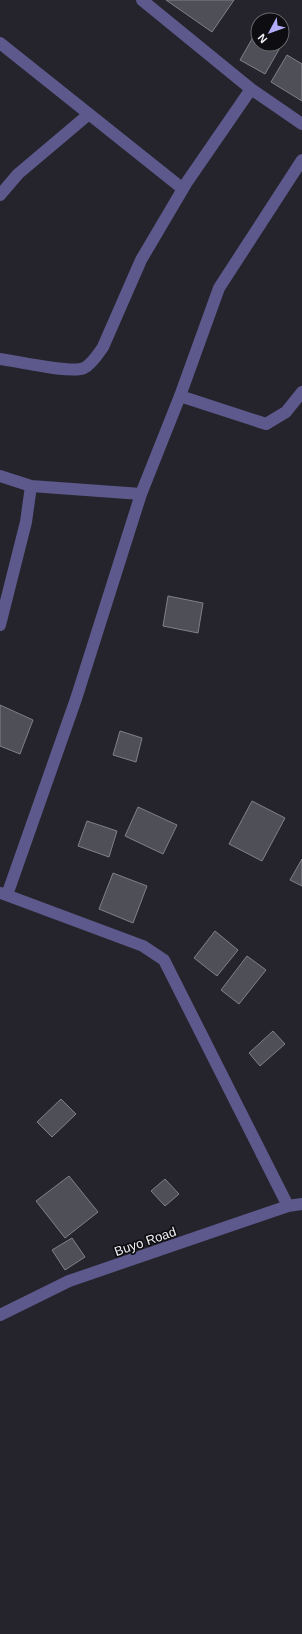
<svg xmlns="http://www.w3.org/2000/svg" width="302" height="1634" viewBox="0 0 302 1634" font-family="Arial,sans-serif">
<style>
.building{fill:#4f4f58;stroke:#80808a}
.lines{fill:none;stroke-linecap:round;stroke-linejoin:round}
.street{stroke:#5d598c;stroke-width:12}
.labels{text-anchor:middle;stroke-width:3.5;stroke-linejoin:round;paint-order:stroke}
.street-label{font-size:13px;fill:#f0f0f5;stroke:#0e0e12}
</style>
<rect width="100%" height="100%" fill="#25242c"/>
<path class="building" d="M166 0H234L212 32Z
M256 32 258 34V44H276L281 46 265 74 240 60Z
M287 55 302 64V101L271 82Z
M168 596 203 603 198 633 163 626Z
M0 705 33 720 20 754 0 746Z
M120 731 142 738 136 762 113 755Z
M252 801 285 818 262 861 229 844Z
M138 807 177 825 163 854 125 836Z
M87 821 117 831 109 857 78 846Z
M302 859V886L290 880Z
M113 873 147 886 133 923 99 909Z
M215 931 238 950 217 976 194 958Z
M247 956 266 970 239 1004 221 990Z
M273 1031 285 1044 260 1066 249 1053Z
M61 1099 76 1114 52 1137 37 1122Z
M69 1176 98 1212 65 1238 36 1201Z
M165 1179 179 1194 165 1206 151 1191Z
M72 1238 85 1257 65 1270 52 1250Z"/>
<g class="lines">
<path class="street" d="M142 0 251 89 302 124
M0 43 183 189
M0 195 18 174 89 114
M0 359C17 361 71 374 84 368 92 364 98 354 103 347L141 260 187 182 251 89
M180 396 266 424 286 412 302 392
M0 476 31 486 141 494
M0 625 26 522 31 486
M1 893 143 946 164 960 288 1206
M7 895 76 699 141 494 180 396 219 288 302 160
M0 1315 69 1281 288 1206 302 1204"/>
</g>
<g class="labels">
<g class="street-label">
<text transform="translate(145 1241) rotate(-19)" y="5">Buyo Road</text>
</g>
</g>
<g transform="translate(270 32) rotate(229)"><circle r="19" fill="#0e0e12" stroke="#68686d"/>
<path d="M0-3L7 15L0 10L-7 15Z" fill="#b3adf9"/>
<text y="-6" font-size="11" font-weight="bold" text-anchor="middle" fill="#f0f0f5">N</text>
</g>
</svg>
